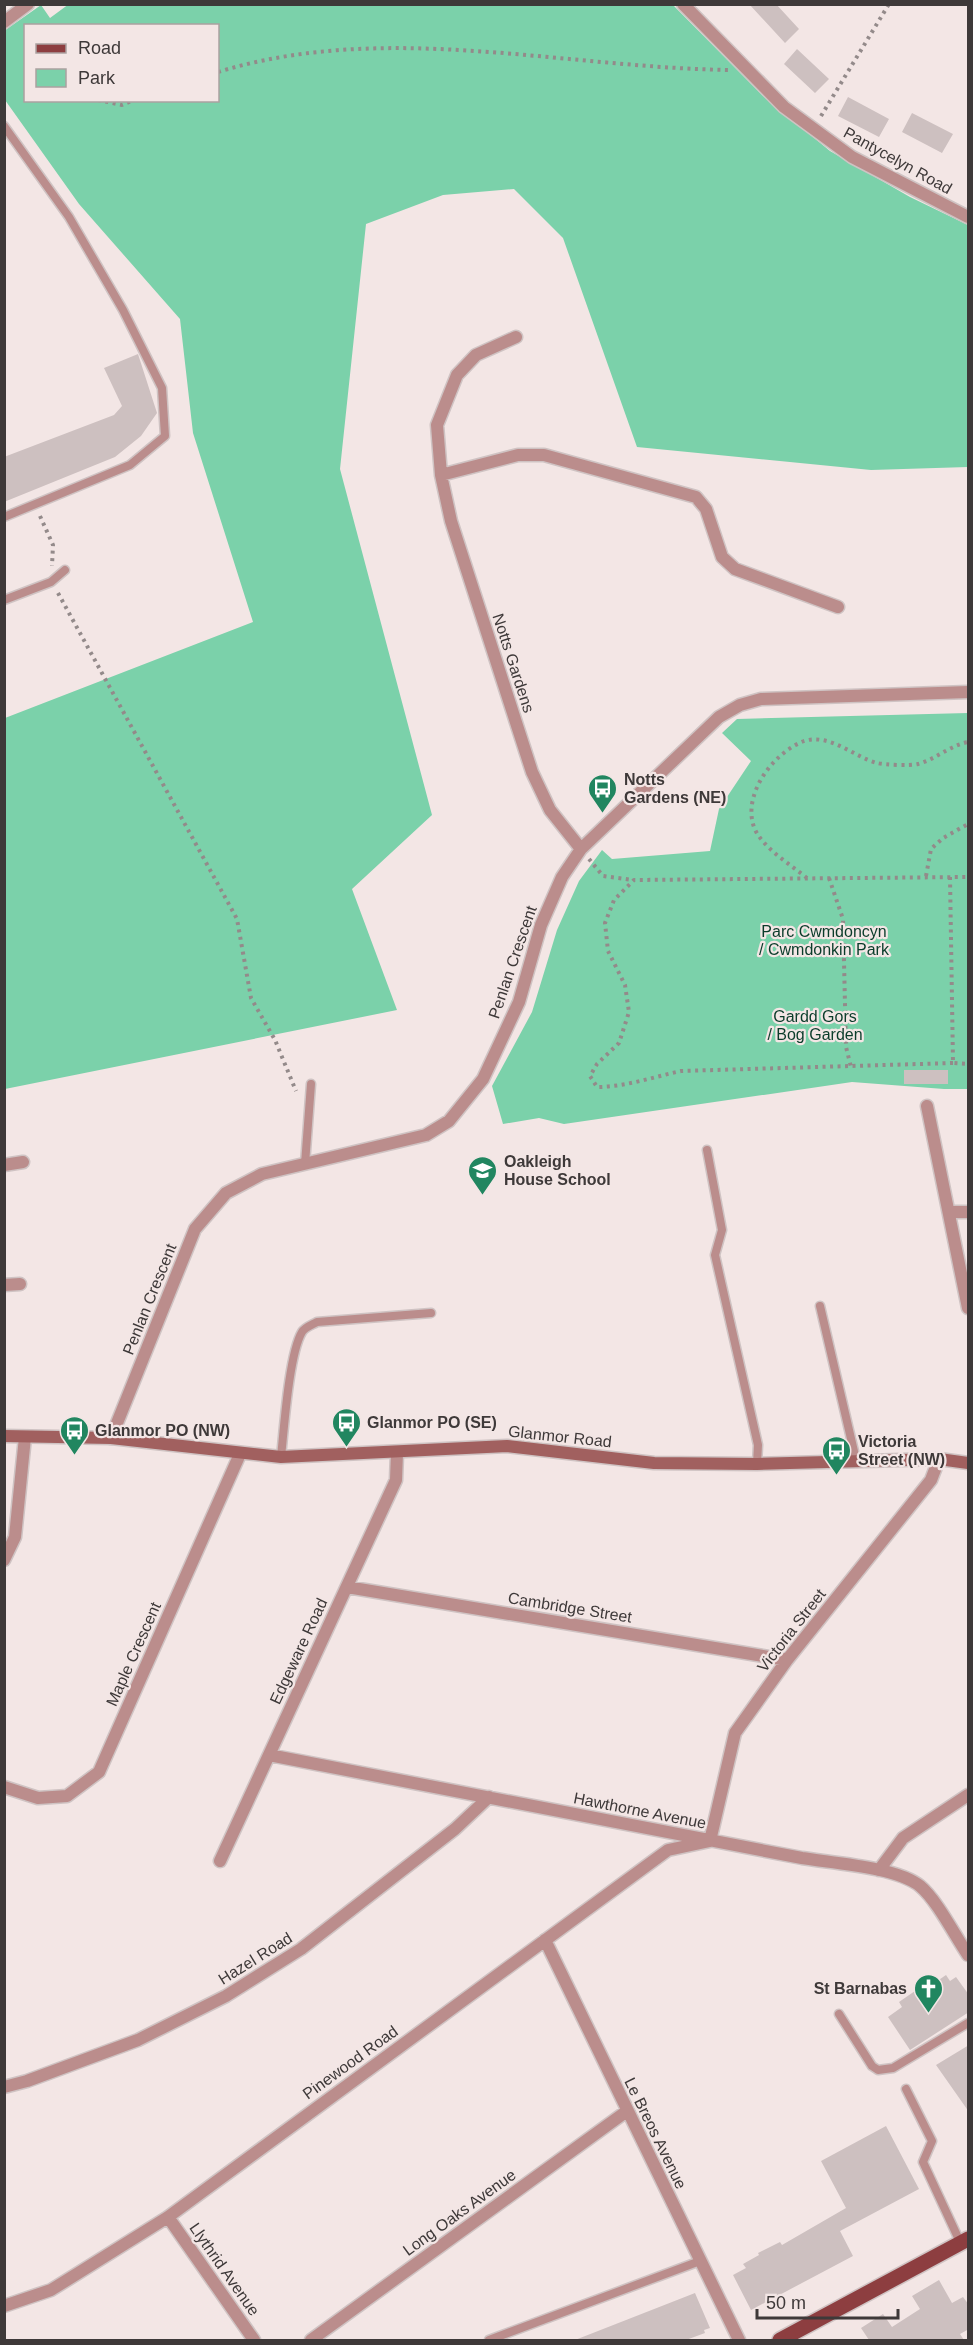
<svg xmlns="http://www.w3.org/2000/svg" width="973" height="2345" viewBox="0 0 973 2345" font-family="Helvetica,sans-serif">
<style>
.green{fill:#7bd1aa;fill-rule:evenodd}
.building{fill:#cdc0c0}
.lines{fill:none;stroke-linecap:round;stroke-linejoin:round}
.lane-casing{stroke:#cfc3c3;stroke-width:11}
.street-casing{stroke:#cfc3c3;stroke-width:15}
.secondary-casing{stroke:#cfc3c3;stroke-width:15}
.primary-casing{stroke:#cfc3c3;stroke-width:18}
.path{stroke:#938a8a;stroke-width:4;stroke-dasharray:3 4.5;stroke-linecap:butt}
.lane{stroke:#bb8d8c;stroke-width:8}
.street{stroke:#bb8d8c;stroke-width:12}
.secondary{stroke:#a1605f;stroke-width:12}
.primary{stroke:#8d3e40;stroke-width:15}
.labels{text-anchor:middle;stroke-width:4.5;stroke-linejoin:round;paint-order:stroke}
.street-label{font-size:16px;fill:#3e3939;stroke:#f3e6e5}
.poi-label{font-size:16px;font-weight:bold;fill:#3e3939;stroke:#f3e6e5;text-anchor:start}
.park-label{font-size:16px;fill:#0a3c2a;stroke:#f3e6e5}
</style>
<rect width="100%" height="100%" fill="#f3e6e5"/>
<path class="green" d="M69 4 673 5 763 96 830 151 910 197 968 225V467L871 470 637 447 563 238 514 189 443 195 366 224 340 469 432 815 352 889 397 1010 5 1089V718L253 622 193 433 180 319 79 204 5 100 4 31 41 5 50 18ZM26 26H218V100H26Z
M968 713V1089H944L852 1082 564 1124 539 1118 503 1124 492 1086 532 1012 557 930 579 881 602 850 612 859 710 851 719 809 751 761 722 733 737 719Z"/>
<path class="building" d="M749 4H776L799 29 785 43Z
M797 49 829 79 815 93 784 64Z
M848 97 889 119 879 137 838 116Z
M912 113 953 134 942 153 902 132Z
M138 354 157 413 141 436 115 457 4 502V457L114 415 122 406 104 368Z
M904 1070H948V1084H904Z
M946 1975 950 1981 956 1977 969 1995V2012L910 2050 888 2017 902 2007 899 2002 928 1982 930 1986Z
M969 2045V2112L936 2065Z
M886 2126 919 2189 840 2231 853 2256 751 2310 733 2275 746 2268 743 2264 759 2255 758 2253 780 2242 782 2245 846 2208 821 2161Z
M939 2280 952 2303 963 2297 969 2305V2329L960 2334 964 2340H869L861 2328 883 2314 892 2327 920 2309 912 2296Z
M695 2293 710 2328 704 2330 705 2333 686 2340H575Z"/>
<g class="lines">
<defs>
<path id="lane" d="M4 126 69 217 123 310 162 388 165 436 130 465 4 517
M4 600 51 582 65 570
M707 1150 722 1230 715 1255 758 1445 757 1464
M305 1164 311 1084
M820 1306 856 1460
M281 1457C284 1429 289 1354 302 1332 305 1327 312 1325 317 1322L431 1313
M839 2014 872 2066 878 2070 893 2068 968 2023
M906 2089 932 2141 923 2162 961 2244
M489 2340 700 2261"/>
<path id="street" d="M683 4 784 107 852 157 968 217
M4 22 28 4
M516 337 476 355 457 375 437 425 441 475 451 521 532 772 550 810 581 849
M441 475 518 455H544L696 497 706 509 722 557 735 569 838 607
M927 1106 968 1308
M4 1165 23 1162
M949 1212H968
M4 1285 20 1284
M111 1438 195 1229 226 1193 262 1174 426 1135 449 1121 483 1079 519 1002 541 925 562 877 581 849 719 717 740 705 761 699 968 692
M4 1560 15 1537 25 1437
M347 1587 787 1660
M269 1755 802 1858C832 1863 897 1867 920 1886 937 1900 955 1936 968 1955
M4 1787 38 1798 67 1796 99 1772 240 1454
M710 1841 735 1733 787 1660 931 1480 939 1459
M220 1861 396 1480 397 1453
M879 1870 903 1838 968 1795
M545 1940 739 2340
M4 2087 27 2081 138 2040 226 1996 301 1949 455 1829 489 1797
M168 2217 254 2340
M4 2306 51 2290 168 2217 668 1850 710 1841
M311 2340 627 2111"/>
<path id="secondary" d="M4 1436 111 1438 281 1457 507 1446 654 1463 757 1464 939 1459 968 1463"/>
<path id="primary" d="M780 2340 968 2239"/>
</defs>
<use href="#lane" class="lane-casing"/>
<use href="#street" class="street-casing"/>
<use href="#secondary" class="secondary-casing"/>
<use href="#primary" class="primary-casing"/>
<path class="path" d="M218 72C384 21 558 67 728 70
M98 100 122 105 134 100
M821 116 889 4
M40 516 53 545 52 566
M58 593 237 919 251 998 275 1040 296 1091
M589 859 603 876 633 880
M926 876 931 849 943 838 968 824
M950 877 953 1063 968 1064
M807 878C790 864 759 846 753 824 744 791 775 752 804 741 830 733 854 757 877 763 885 765 911 766 918 764 936 759 949 746 968 742
M829 878 843 919 846 1047 851 1067
M953 1063 681 1071C653 1077 625 1087 597 1087L590 1076 597 1064 619 1043 629 1012 625 985 608 951 605 923 614 900 634 880 968 877"/>
<use href="#lane" class="lane"/>
<use href="#street" class="street"/>
<use href="#secondary" class="secondary"/>
<use href="#primary" class="primary"/>
</g>
<defs>
<symbol id="bus-pin" viewBox="-11 -11 22 30"><path d="M0 17L-7.5 6A9.5 9.5 0 1 1 7.5 6Z" fill="#218660" stroke="#f3e6e5"/><path d="M-5-6H5V4H4V6H2V4H-2V6H-4V4H-5ZM-3.5-4V0h7V-4ZM-3.5 1.2v1.5H-2V1.2ZM2 1.2v1.5H3.5V1.2Z" fill="#fff"/></symbol>
<symbol id="school-pin" viewBox="-11 -11 22 30"><path d="M0 17L-7.5 6A9.5 9.5 0 1 1 7.5 6Z" fill="#218660" stroke="#f3e6e5"/><path d="M0-5L7-2L0 1L-7-2ZM-4 1L0 2.5L4 1V4Q0 6-4 4Z" fill="#fff"/></symbol>
<symbol id="church-pin" viewBox="-11 -11 22 30"><path d="M0 17L-7.5 6A9.5 9.5 0 1 1 7.5 6Z" fill="#218660" stroke="#f3e6e5"/><path d="M-1.2-6h2.4v3.5h3.3v2.4h-3.3V6h-2.4V-.1h-3.3v-2.4h3.3Z" fill="#fff"/></symbol>
</defs>
<g fill-rule="evenodd">
<use href="#bus-pin" x="586" y="772" width="33" height="45"/>
<use href="#school-pin" x="466" y="1154" width="33" height="45"/>
<use href="#bus-pin" x="330" y="1406" width="33" height="45"/>
<use href="#bus-pin" x="58" y="1414" width="33" height="45"/>
<use href="#bus-pin" x="820" y="1434" width="33" height="45"/>
<use href="#church-pin" x="912" y="1972" width="33" height="45"/>
</g>
<g class="labels">
<g class="street-label">
<text transform="translate(898 160) rotate(29)" y="6">Pantycelyn Road</text>
<text transform="translate(514 663) rotate(72)" y="6">Notts Gardens</text>
<text transform="translate(512 962) rotate(-71)" y="6">Penlan Crescent</text>
<text transform="translate(149 1299) rotate(-68)" y="6">Penlan Crescent</text>
<text transform="translate(560 1436) rotate(6)" y="6">Glanmor Road</text>
<text transform="translate(570 1607) rotate(9)" y="6">Cambridge Street</text>
<text transform="translate(791 1630) rotate(-52)" y="6">Victoria Street</text>
<text transform="translate(298 1651) rotate(-65)" y="6">Edgeware Road</text>
<text transform="translate(133 1654) rotate(-66)" y="6">Maple Crescent</text>
<text transform="translate(640 1810) rotate(11)" y="6">Hawthorne Avenue</text>
<text transform="translate(255 1958) rotate(-32)" y="6">Hazel Road</text>
<text transform="translate(350 2062) rotate(-36)" y="6">Pinewood Road</text>
<text transform="translate(656 2133) rotate(64)" y="6">Le Breos Avenue</text>
<text transform="translate(459 2212) rotate(-36)" y="6">Long Oaks Avenue</text>
<text transform="translate(225 2269) rotate(55)" y="6">Llythrid Avenue</text>
</g>
<g class="poi-label">
<text x="624" y="785">Notts<tspan x="624" dy="18">Gardens (NE)</tspan></text>
<text x="504" y="1167">Oakleigh<tspan x="504" dy="18">House School</tspan></text>
<text x="367" y="1428">Glanmor PO (SE)</text>
<text x="95" y="1436">Glanmor PO (NW)</text>
<text x="858" y="1447">Victoria<tspan x="858" dy="18">Street (NW)</tspan></text>
<text x="907" y="1994" text-anchor="end">St Barnabas</text>
</g>
<g class="park-label">
<text x="824" y="937">Parc Cwmdoncyn<tspan x="824" dy="18">/ Cwmdonkin Park</tspan></text>
<text x="815" y="1022">Gardd Gors<tspan x="815" dy="18">/ Bog Garden</tspan></text>
</g>
</g>
<rect width="973" height="2345" fill="none" stroke="#3e3939" stroke-width="12"/>
<rect x="24" y="24" width="195" height="78" fill="#f3e6e5" stroke="#aba1a0" stroke-width="1.5"/>
<rect x="36" y="44" width="30" height="9" fill="#8d3e40" stroke="#aba1a0" stroke-width="1.5"/>
<text x="78" y="54" font-size="18" fill="#3e3939">Road</text>
<rect x="36" y="69" width="30" height="18" fill="#7bd1aa" stroke="#aba1a0" stroke-width="1.5"/>
<text x="78" y="84" font-size="18" fill="#3e3939">Park</text>
<path d="M757 2309v9h141v-9" fill="none" stroke="#3e3939" stroke-width="3"/>
<text x="766" y="2309" font-size="18" fill="#3e3939" stroke="#f3e6e5" stroke-width="4.5" paint-order="stroke">50 m</text>
</svg>
